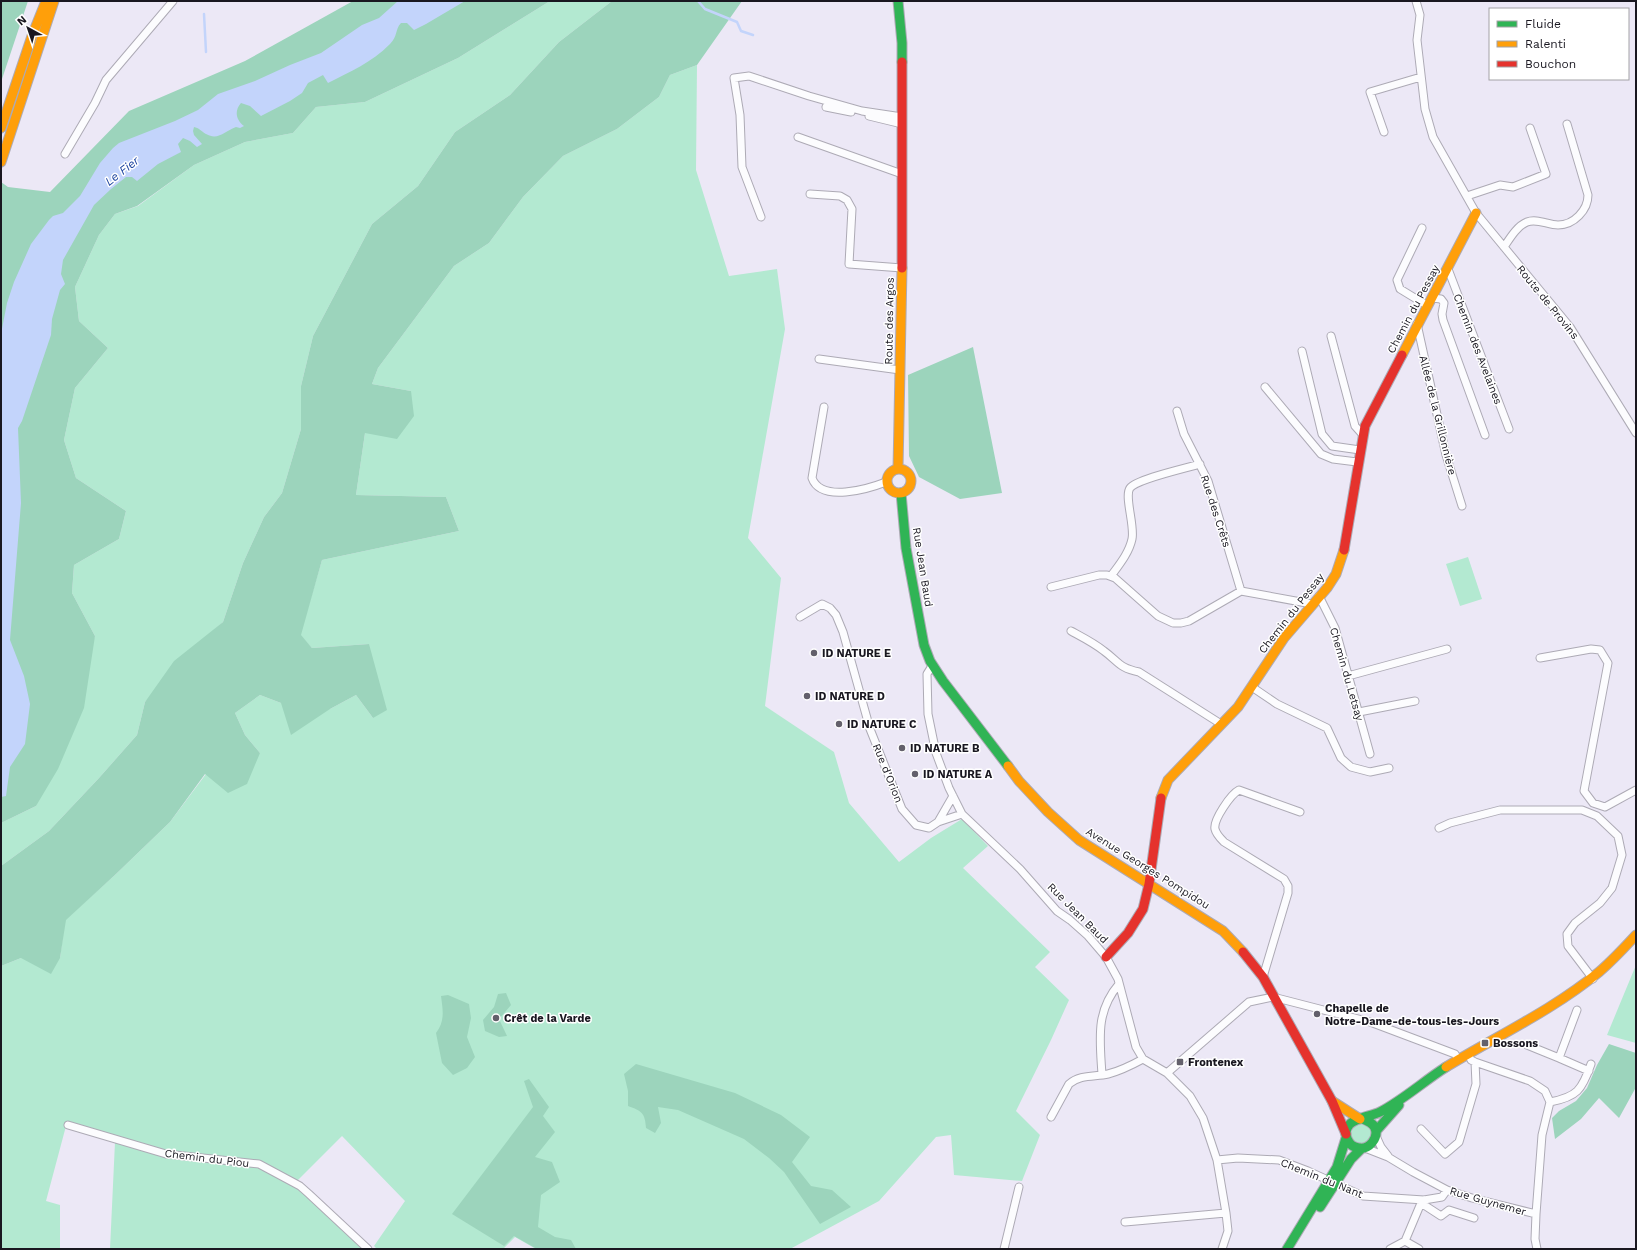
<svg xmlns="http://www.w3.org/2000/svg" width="1637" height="1250" viewBox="0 0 1637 1250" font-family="'Work Sans',sans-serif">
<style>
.green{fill:#b3e9d1}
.forest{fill:#9cd4bc}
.water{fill:#c3d4fb}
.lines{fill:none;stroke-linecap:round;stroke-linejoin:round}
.stream{stroke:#c3d4fb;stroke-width:2.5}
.street-casing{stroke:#adaab5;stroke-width:9}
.fast-casing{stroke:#adaab5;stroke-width:11}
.slow-casing{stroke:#adaab5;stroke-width:11}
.jam-casing{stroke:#adaab5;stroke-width:11}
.street{stroke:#fcfcfe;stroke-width:7}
.fast{stroke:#30b455;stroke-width:9}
.slow{stroke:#ff9f0a;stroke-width:9}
.jam{stroke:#e5322d;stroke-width:9}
.poi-dot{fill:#63606b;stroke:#fff;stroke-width:1.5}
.labels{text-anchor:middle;stroke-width:3;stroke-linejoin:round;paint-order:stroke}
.street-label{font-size:11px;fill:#191720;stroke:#fff}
.poi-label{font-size:11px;font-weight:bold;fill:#191720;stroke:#fff;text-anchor:start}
.water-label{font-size:12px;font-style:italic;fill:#1a429e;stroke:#fff}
</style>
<rect width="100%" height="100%" fill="#ece8f6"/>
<path class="green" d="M550 1H612L559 42 510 95 455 132 418 186 372 224 313 336 301 386V429L282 493 264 517 243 563 223 622 204 639 145 702 137 735 99 778 49 831 1 866V823L36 806 95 636 72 593 74 565 119 539 126 511 76 478 64 440 75 388 108 348 79 321 75 287 99 235 115 214 138 206 194 165 245 142 293 133 316 107 365 102 458 58Z
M697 65 696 170 729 276 777 269 785 329 748 538 781 578 765 706 834 752 849 803 899 862 931 838 962 819 988 846 963 868 1050 952 1035 967 1069 1000 1051 1040 1016 1111 1040 1135 1022 1181 954 1175 951 1135 936 1137 879 1201 790 1249H536L515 1237 503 1249H377L374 1246 405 1201 342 1136 297 1181 363 1249H110L115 1142 66 1126 46 1201 60 1205V1249H1V966L21 958H60L65 920 116 874 170 822 206 774 260 753 245 735 235 713 260 695 281 703 330 709 356 695 373 718 369 644 312 648 300 635 322 560 459 531 446 497 356 495 365 433 411 391 372 384 378 368 454 266 489 243 523 197 563 156 617 129 659 97 670 75Z
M1468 557 1482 599 1460 606 1446 564Z
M1636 965V1043L1607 1035Z
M1351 1134a10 10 0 1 1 20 0a10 10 0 1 1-20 0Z"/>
<path class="forest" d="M1 1H28L1 82Z
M353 1H550L458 58 365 102 316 107 293 133 245 142 194 165 137 206 115 214 99 235 75 287 79 321 108 348 75 388 64 440 76 478 126 511 119 539 74 565 72 593 95 636 84 708 58 769 36 806 1 823V182L8 187 50 192 129 111 245 61Z
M612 1H742L697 65 670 75 659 97 617 129 563 156 523 197 489 243 454 266 378 368 372 384 411 391 414 416 397 439 365 433 356 495 446 497 459 531 322 560 301 635 312 648 369 644 387 710 373 718 356 695 330 709 291 735 281 703 260 695 235 713 245 735 260 753 247 784 228 793 205 774 170 822 116 874 66 920 60 958 51 974 21 958 1 966V866L49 831 99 778 137 735 145 702 174 661 223 622 243 563 264 517 282 493 301 429V386L313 336 372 224 418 186 455 132 510 95 559 42Z
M973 347 1002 493 960 499 919 477 909 456 908 375Z
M506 993 511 1005 499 1019 507 1036 499 1037 485 1031 483 1020 494 1007 498 994Z
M448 995 469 1004 471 1018 467 1037 475 1057 467 1068 453 1075 442 1063 436 1033C445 1021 443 1011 441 996Z
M1609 1044 1636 1053V1089H1635L1619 1118 1599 1098 1581 1119 1555 1139 1552 1118 1559 1111 1576 1101 1587 1088 1597 1065Z
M636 1064 735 1093 781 1115 810 1137 792 1162 811 1186 832 1190 851 1207 820 1224 784 1172 769 1158 744 1139 678 1110 658 1107 661 1123 655 1133 646 1128C645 1113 642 1111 628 1106V1091L624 1074Z
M529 1079 549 1107 543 1116 555 1132 535 1157 552 1162 560 1182 541 1195 538 1227 555 1237 571 1240 576 1249H537L514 1236 504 1246 452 1214 533 1107 524 1081Z"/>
<path class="water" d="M398 1H465L426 24 414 30 407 23H401C395 29 398 36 390 44 371 63 351 71 328 83L323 75 308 83 302 93 290 101 261 116 250 106 241 103C234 111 236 120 244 126L240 128 236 127C225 131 218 141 206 134 201 131 199 128 194 127L193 131 194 135 202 144 197 147 190 141 183 138 178 144 181 152 158 164 137 181 132 177H126L111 189 94 205 63 260 61 274 65 284 60 290 52 319 51 335 22 421 18 428 21 503 10 640 24 676 30 704 25 744 10 767 6 796 1 797V334L7 303 14 282 31 244 49 220 53 216 63 213 80 196 100 163 113 148 119 143 175 121 198 110 218 94 255 81 290 65 321 53 362 25 379 18Z"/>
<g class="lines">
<path class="stream" d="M698 1 705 9 737 22 741 31 753 35
M204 14 206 52"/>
<defs>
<path id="street" d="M1416 1 1420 15 1417 40 1425 109 1433 137 1476 213 1570 327 1636 433
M826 107 851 112
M869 116 902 124
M1384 132 1370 92 1421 77
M798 137 902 174
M65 154 95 103 106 80 173 1
M810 194 840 196 847 200 852 209 849 264 902 268
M1467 196 1500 185 1513 187 1546 174 1530 128
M761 217 742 167 740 115 734 78 749 76 809 96 862 111 902 117
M1422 228 1397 280 1400 289 1428 306
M1504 247C1510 238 1517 226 1527 222 1537 218 1548 225 1558 225 1574 225 1588 210 1588 195L1567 124
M1448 269 1509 429
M1432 298 1441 299 1444 303 1442 314 1443 320 1485 435
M1417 324 1446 455 1462 506
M1331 336 1355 426 1363 435
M1302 351 1322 434 1332 446 1360 450
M819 359 900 370
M1265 387 1321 454 1333 459 1357 462
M824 407 812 478C821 503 868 489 886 482
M1177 411 1184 434 1208 481 1241 591
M1111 576C1119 565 1129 553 1132 539 1135 526 1124 496 1130 488 1137 479 1187 468 1200 464
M1051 587 1099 575H1107L1115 578 1158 616 1173 623H1181L1189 621 1241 591 1312 604
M1319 596 1335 628 1370 754
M800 617 822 604 830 608 836 615 843 632 870 729 902 809 916 825 929 828 938 822 953 796
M1071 631C1082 637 1094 643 1104 651 1119 662 1119 668 1139 672L1221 724
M1540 658 1591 649 1600 650 1608 663 1584 791 1593 803 1605 807 1636 790
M932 666 927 674 928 714 936 753 949 788 962 814 1020 869 1057 911 1070 920 1088 936 1106 957 1118 979 1136 1047 1143 1059 1167 1073 1190 1096 1203 1118 1217 1160 1226 1213 1228 1231 1222 1249
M1348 676 1447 649
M1252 687 1277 704 1327 728 1341 758 1351 767 1370 772 1389 768
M1359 712 1415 701
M938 822 962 814
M1439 828 1450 823 1500 810H1582L1597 816 1618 836 1622 855 1612 888 1600 903 1575 923 1567 934 1568 946 1593 979
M1263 977 1288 893V886L1284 879 1224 842C1220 838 1216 834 1215 829 1213 820 1231 794 1239 790L1300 812
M1527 1045 1559 1058 1577 1010
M1468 1054 1471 1060 1475 1062 1530 1081 1545 1091 1550 1102 1542 1135 1536 1214
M1559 1058 1589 1071
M1167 1073 1249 1002 1273 997 1370 1022 1455 1054 1458 1059
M1102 1075C1100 1040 1095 1012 1119 984
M1550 1102C1577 1097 1582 1090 1591 1064
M1051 1117 1069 1084C1080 1074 1095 1077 1108 1074 1120 1071 1132 1065 1143 1059
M68 1125 166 1154 259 1164 300 1186 309 1194 368 1249
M1421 1129 1445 1154 1459 1142 1476 1084 1475 1062
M1376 1136 1381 1147 1388 1156
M1365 1148 1388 1157 1413 1172 1447 1190 1472 1198 1536 1214 1535 1239 1537 1249
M1217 1160 1238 1158 1279 1160 1308 1171 1363 1196 1424 1200 1442 1197 1447 1190
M1424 1200 1421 1203 1441 1216 1449 1210 1474 1218
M1125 1222 1226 1213
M1405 1241 1419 1249
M1004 1249 1019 1187
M1390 1249 1405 1241 1421 1203"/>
<path id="fast" d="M898 1 902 43V62
M901 493 906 548 924 645 930 661 943 681 1008 766
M1363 1119C1368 1121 1373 1123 1375 1128 1379 1138 1369 1150 1359 1148 1348 1147 1342 1133 1349 1125 1354 1118 1372 1116 1380 1112 1403 1100 1424 1081 1446 1067
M1376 1131 1399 1105
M1320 1207 1351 1159 1361 1149
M1287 1249 1337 1167 1346 1138"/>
<path id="slow" d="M1 128 32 36 46 1
M1 162 54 1
M1402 355 1476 213
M898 469 902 268
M887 481a12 12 0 1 1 24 0a12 12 0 1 1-24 0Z
M1008 766 1019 781 1048 812 1079 840 1223 931 1243 952
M1161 798 1168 780 1238 707 1284 638 1327 588 1336 574 1344 550
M1446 1067C1497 1036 1553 1010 1599 972 1613 960 1624 948 1636 935
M1332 1101 1360 1119"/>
<path id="jam" d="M902 268V62
M1344 550 1365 426 1402 355
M1243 952 1263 977 1332 1101 1346 1134
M1106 957 1128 933 1143 909 1149 884 1161 798"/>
</defs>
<use href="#street" class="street-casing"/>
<use href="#fast" class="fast-casing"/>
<use href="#slow" class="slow-casing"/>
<use href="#jam" class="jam-casing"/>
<use href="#street" class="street"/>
<use href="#fast" class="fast"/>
<use href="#slow" class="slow"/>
<use href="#jam" class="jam"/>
</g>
<g class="poi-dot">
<circle cx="814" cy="653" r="4"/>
<circle cx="807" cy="696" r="4"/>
<circle cx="839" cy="724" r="4"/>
<circle cx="902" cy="748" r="4"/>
<circle cx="915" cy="774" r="4"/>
<circle cx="1317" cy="1014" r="4"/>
<circle cx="496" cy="1018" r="4"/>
<rect x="1481" y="1039" width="8" height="8" rx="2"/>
<rect x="1176" y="1058" width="8" height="8" rx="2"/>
</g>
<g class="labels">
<g class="street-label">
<text transform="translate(1548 302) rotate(51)" y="4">Route de Provins</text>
<text transform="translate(1413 309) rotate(-62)" y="4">Chemin du Pessay</text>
<text transform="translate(889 321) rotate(-89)" y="4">Route des Argos</text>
<text transform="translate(1478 349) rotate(69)" y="4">Chemin des Avelaines</text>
<text transform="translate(1438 415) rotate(76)" y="4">Allée de la Grillonnière</text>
<text transform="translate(1216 511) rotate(72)" y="4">Rue des Crêts</text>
<text transform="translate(923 567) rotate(81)" y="4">Rue Jean Baud</text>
<text transform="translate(1291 613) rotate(-52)" y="4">Chemin du Pessay</text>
<text transform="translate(1347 674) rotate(74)" y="4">Chemin du Letsay</text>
<text transform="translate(888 773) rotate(68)" y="4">Rue d’Orion</text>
<text transform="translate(1148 868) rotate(32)" y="4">Avenue Georges Pompidou</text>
<text transform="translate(1078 913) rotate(45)" y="4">Rue Jean Baud</text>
<text transform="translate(207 1158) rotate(7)" y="4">Chemin du Piou</text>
<text transform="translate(1322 1178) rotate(22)" y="4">Chemin du Nant</text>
<text transform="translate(1488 1201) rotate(16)" y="4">Rue Guynemer</text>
</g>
<g class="poi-label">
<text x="822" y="657">ID NATURE E</text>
<text x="815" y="700">ID NATURE D</text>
<text x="847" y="728">ID NATURE C</text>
<text x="910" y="752">ID NATURE B</text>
<text x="923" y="778">ID NATURE A</text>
<text x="1325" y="1012">Chapelle de<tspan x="1325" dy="13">Notre-Dame-de-tous-les-Jours</tspan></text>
<text x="504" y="1022">Crêt de la Varde</text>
<text x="1493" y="1047">Bossons</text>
<text x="1188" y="1066">Frontenex</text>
</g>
<g class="water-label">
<text transform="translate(122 171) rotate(-38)" y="4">Le Fier</text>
</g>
</g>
<rect width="1637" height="1250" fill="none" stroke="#191720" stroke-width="4"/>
<rect x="1489" y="8" width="140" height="72" fill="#ffffff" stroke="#a3a2a6"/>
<rect x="1497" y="21" width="20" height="6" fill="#30b455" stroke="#a3a2a6"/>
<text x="1525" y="28" font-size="12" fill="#191720">Fluide</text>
<rect x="1497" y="41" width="20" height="6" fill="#ff9f0a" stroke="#a3a2a6"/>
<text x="1525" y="48" font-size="12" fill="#191720">Ralenti</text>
<rect x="1497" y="61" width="20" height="6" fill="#e5322d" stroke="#a3a2a6"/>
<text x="1525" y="68" font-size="12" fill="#191720">Bouchon</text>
<g transform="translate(28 28) rotate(320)" stroke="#ffffff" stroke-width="3" paint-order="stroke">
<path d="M0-3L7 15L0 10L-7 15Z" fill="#191720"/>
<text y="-6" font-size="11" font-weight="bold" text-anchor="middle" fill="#191720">N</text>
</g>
</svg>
